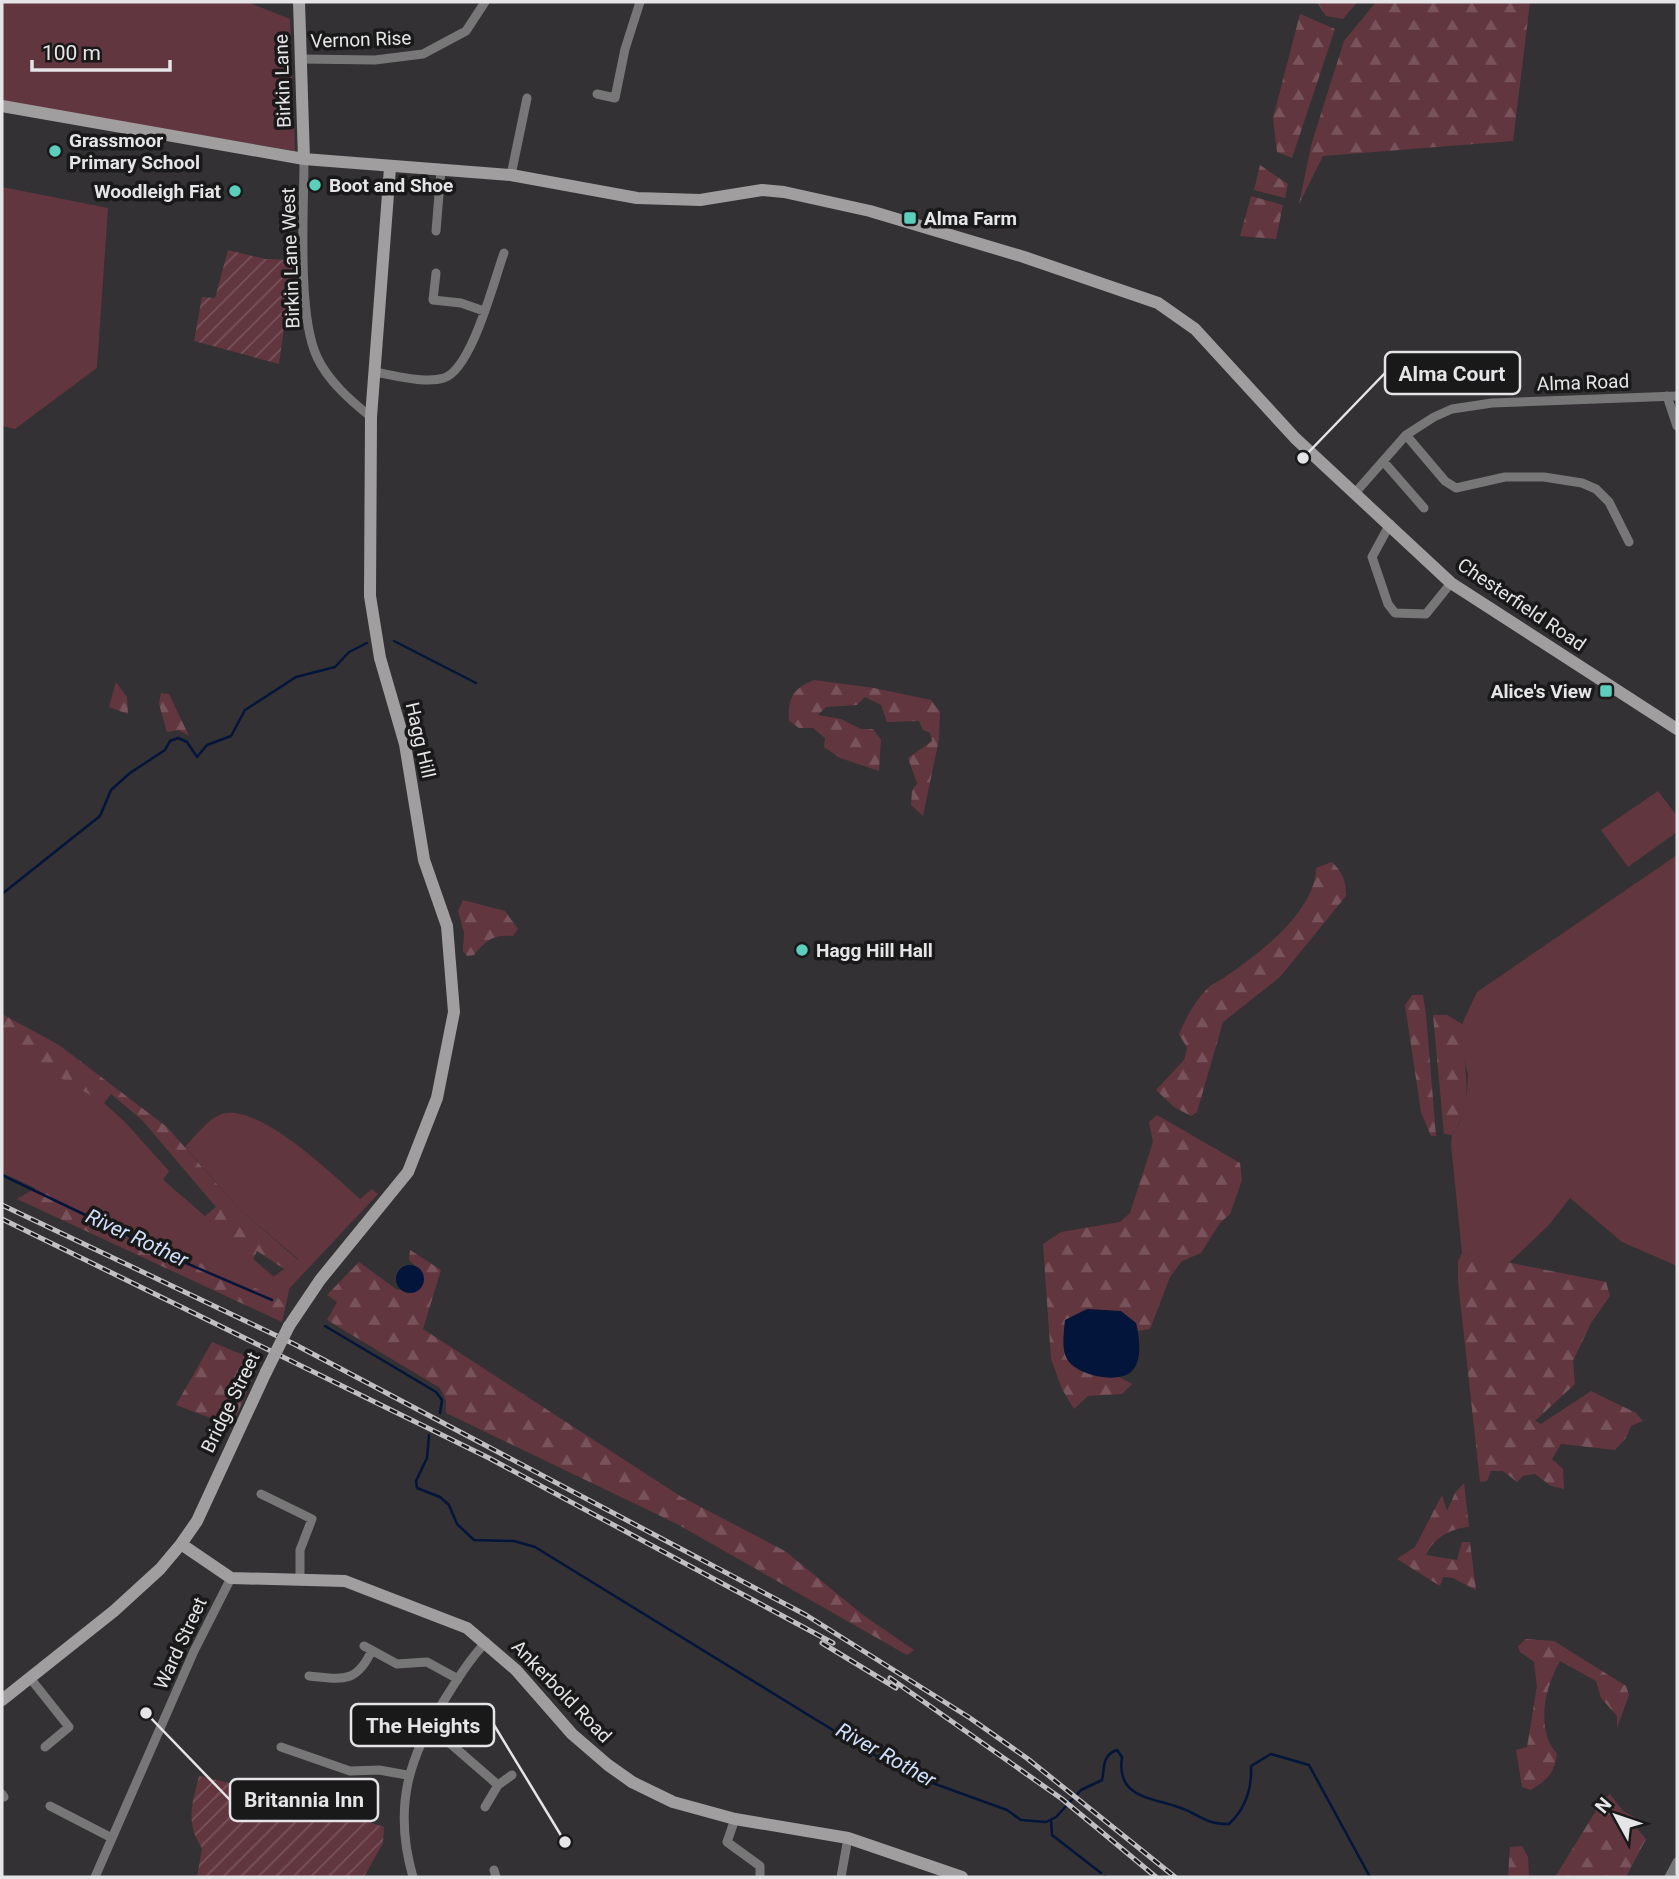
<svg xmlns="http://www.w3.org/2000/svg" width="1679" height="1879" viewBox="0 0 1679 1879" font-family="Roboto,sans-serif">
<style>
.forest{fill:url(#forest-firs)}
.park{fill:#62363f}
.garden{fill:url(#garden-furrows)}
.water{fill:#03153a}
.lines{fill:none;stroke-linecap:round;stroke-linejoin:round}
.stream{stroke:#03153a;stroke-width:2.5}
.street{stroke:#787778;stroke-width:9}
.secondary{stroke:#a09e9f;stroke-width:12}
.rail-casing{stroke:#c1bfc1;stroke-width:5}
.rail{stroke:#1a191a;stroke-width:2.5;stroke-dasharray:8;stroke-linecap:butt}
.secondary-bridge{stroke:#a09e9f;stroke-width:12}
.poi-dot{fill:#5bcebc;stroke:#1a191a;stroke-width:2.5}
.labels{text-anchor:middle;stroke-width:7;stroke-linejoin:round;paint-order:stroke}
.street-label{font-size:19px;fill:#e5e4e6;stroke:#1a191a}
.poi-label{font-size:19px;font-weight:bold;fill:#e5e4e6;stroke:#1a191a;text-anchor:start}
.water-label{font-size:21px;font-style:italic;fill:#cfdffb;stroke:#1a191a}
.leader{fill:none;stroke:#e5e4e6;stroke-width:2.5}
.callout-dot{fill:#e5e4e6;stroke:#1a191a;stroke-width:2.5}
.callout{fill:#1a191a;stroke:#e5e4e6;stroke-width:2.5}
.callout-label{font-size:21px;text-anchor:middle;font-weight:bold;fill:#e5e4e6}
</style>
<defs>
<pattern id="forest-firs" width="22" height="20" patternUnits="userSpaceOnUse" patternTransform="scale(1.75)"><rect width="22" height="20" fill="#62363f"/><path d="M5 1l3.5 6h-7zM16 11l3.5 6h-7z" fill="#78535b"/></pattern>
<pattern id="garden-furrows" width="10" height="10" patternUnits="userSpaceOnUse" patternTransform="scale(1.75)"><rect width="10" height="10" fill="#62363f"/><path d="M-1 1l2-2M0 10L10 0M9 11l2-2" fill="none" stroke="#78535b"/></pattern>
</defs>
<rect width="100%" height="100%" fill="#333133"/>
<path class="forest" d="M1317 2H1357L1343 19 1326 16Z
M1376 2H1530L1513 141 1323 156 1299 204 1312 142 1344 41Z
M1300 14 1335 29 1292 158 1277 152 1273 118Z
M1260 165 1288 184 1285 198 1254 190Z
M1251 196 1283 205 1276 239 1240 236Z
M814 680 874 688 931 700 940 712 939 739 923 816 911 805 912 791 917 783 908 758 932 741 930 733 923 730 919 721 887 722 881 705 865 697 857 705 826 707 818 715 841 719 861 729H873L881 740 879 771 840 758 824 747 825 738 813 728H799L789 721C788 698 792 689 814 680Z
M116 682 127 697 128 714 109 707Z
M161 693 169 694 189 736 179 730 167 732 159 704Z
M1332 862C1343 873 1346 881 1346 896L1280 977 1223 1022 1197 1112 1191 1116 1174 1107 1156 1090 1184 1060 1187 1048 1179 1034C1186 1018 1194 1002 1207 989 1211 984 1220 981 1225 977 1259 954 1316 911 1316 868Z
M463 900 505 911 518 929 513 936C493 934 486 940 474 955L467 956 463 951 464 933 458 911Z
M1412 995H1423L1426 1014 1436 1136H1431L1421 1112 1405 1005Z
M2 1014 59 1045 167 1127 239 1209 298 1260 284 1269 257 1251 253 1259 289 1290 282 1322 17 1199 46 1182 163 1180 205 1216 216 1207 142 1120 111 1094 80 1133 2 1100Z
M1433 1015H1447L1462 1024C1461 1065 1478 1097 1452 1135L1444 1134Z
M1157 1115 1240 1163 1242 1180 1230 1214 1220 1223 1201 1253 1182 1261 1170 1277 1150 1329 1138 1331 1136 1323 1065 1320 1064 1352 1080 1371 1119 1377 1132 1384 1122 1394 1088 1396 1074 1409 1062 1389 1051 1359 1043 1244 1061 1232 1120 1222 1130 1213 1153 1142 1149 1122Z
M410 1250 441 1270 423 1329 680 1496 785 1551 863 1615 914 1650 907 1655 677 1524 446 1413V1401L440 1388 327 1320 337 1302 327 1295 359 1262 396 1289 414 1293 423 1273 409 1260Z
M1462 1253 1606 1282 1610 1296 1591 1323 1573 1361 1575 1384 1535 1421 1541 1424 1591 1391 1636 1413 1643 1421 1631 1426 1626 1438 1615 1450 1561 1444 1552 1459 1563 1469 1564 1489 1551 1486 1535 1474 1523 1476 1517 1482 1503 1471H1491L1487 1481 1480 1482 1458 1281V1261Z
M212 1342 260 1362 232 1426 176 1405Z
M1464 1483 1469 1527C1452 1528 1433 1538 1426 1555L1457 1560 1462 1542H1470L1476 1590 1453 1578 1443 1577 1440 1586 1397 1559 1415 1547 1442 1495 1447 1511 1455 1493Z
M1526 1639 1554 1641 1626 1686 1629 1695 1617 1728V1716L1601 1698 1596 1681 1560 1661C1545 1687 1535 1729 1557 1754 1554 1774 1548 1779 1531 1790L1522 1787 1516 1750 1527 1747 1537 1686 1534 1662 1520 1652 1518 1646Z
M1610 1794 1623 1811 1636 1818 1635 1826 1646 1839 1626 1877H1555L1602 1801Z
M1522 1846 1528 1857 1529 1877H1508L1510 1847Z"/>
<path class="park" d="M2 2H247L290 19 295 151 2 102Z
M2 187 108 208 97 368 15 429 2 426Z
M1658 791 1677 816V832L1628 867 1601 830Z
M1677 855V1266L1622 1242 1570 1198 1548 1226 1509 1263 1462 1253 1451 1144 1452 1135 1460 1122 1467 1092 1468 1074 1461 1050 1462 1024 1477 992Z
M2 1044 104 1103 125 1122 169 1171 163 1180C201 1212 235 1245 273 1277L298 1259 239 1209 185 1147C195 1136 211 1115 226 1113 264 1108 333 1175 360 1199L372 1189 378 1194 289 1289 286 1302 2 1173Z"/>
<path class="garden" d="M228 250 265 259 293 260 291 306H287L279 364 194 341 202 297 215 298Z
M199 1776 306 1801 384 1827 383 1843 364 1877H197L202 1848C185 1823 192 1804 199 1776Z"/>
<path class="water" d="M396 1279a14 14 0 1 1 28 0a14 14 0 1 1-28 0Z
M1087 1309 1121 1311 1136 1323C1139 1336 1143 1360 1132 1371 1118 1385 1076 1375 1067 1359 1061 1348 1064 1332 1065 1320Z"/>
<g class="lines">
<path class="stream" d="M394 641 476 683
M2 894 100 816 111 790 130 773 165 750 170 741 178 738 187 742 197 757 207 745 231 736 245 710 296 677 335 667 349 652 367 643
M2 1175 179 1260 272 1300
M325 1326 436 1392 442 1400 440 1413
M429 1435 427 1458 416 1481 417 1488 440 1497 449 1505 457 1524 474 1540 514 1541 535 1547 867 1751 916 1777 1007 1810 1021 1820 1046 1822 1056 1817 1081 1790 1102 1780C1105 1766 1102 1755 1117 1750L1122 1757C1116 1797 1149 1797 1178 1807 1200 1814 1203 1824 1229 1824 1245 1809 1252 1788 1251 1766L1271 1754 1309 1765 1370 1877
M1051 1820 1052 1835 1101 1873
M1105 1876 1106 1877"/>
<path class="street" d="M301 59 375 60 423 54 466 31 485 2
M597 94 615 98 625 49 640 2
M304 159C304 209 297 315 317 357 328 381 351 401 371 417
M511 175 527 98
M436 231 441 170
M436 273 433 300 461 303 484 311
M374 372C394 375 424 384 444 378 472 369 494 280 504 253
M1667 396 1677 426
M1406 435 1445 481 1456 488 1505 477H1544L1582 483 1596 489 1609 502 1629 542
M1383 461 1424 508
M1355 493 1406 435 1434 417 1452 409 1492 403 1677 396
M1390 524 1372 557 1388 604 1395 613 1426 614 1451 583
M261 1494 312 1519 300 1550V1578
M364 1646 397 1664 427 1662 458 1679
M309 1676C341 1679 356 1685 372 1650
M30 1678 69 1727 45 1747
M427 1728 452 1745 498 1785 512 1775
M281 1747 350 1771 379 1770 407 1775
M2 1794 4 1797
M50 1806 110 1837
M485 1807 498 1785
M735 1819 727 1842 760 1866V1877
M494 1870 496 1877
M95 1877 194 1651 231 1578
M413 1877C393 1808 408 1758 445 1699 458 1678 470 1659 486 1642
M841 1877 848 1838
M1669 1877 1677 1862"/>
<path class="secondary" d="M299 2 304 159
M2 106 304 159 511 175 637 198 700 200 762 190 784 192 870 211 1024 257 1158 303 1195 329 1295 438 1451 583 1677 729
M289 1326 320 1280 408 1172 437 1098 454 1012 447 926 424 860 405 744 380 658 370 596 371 417 390 168
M181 1544 231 1578 345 1581 467 1628 516 1670 572 1734 608 1765 632 1782 673 1802 735 1819 848 1838 962 1877
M2 1700 114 1611 160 1569 181 1544 197 1521 266 1372"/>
<defs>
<path id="rail" d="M2 1205 294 1344 806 1615 970 1718 1028 1759 1175 1877
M2 1219 489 1458 833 1643
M822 1643 896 1688
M890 1678 1062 1799 1156 1877"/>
</defs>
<use href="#rail" class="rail-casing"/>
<use href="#rail" class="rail"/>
<path class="secondary-bridge" d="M266 1372 289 1326"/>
</g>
<g class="poi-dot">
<circle cx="55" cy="151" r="7"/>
<circle cx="315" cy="185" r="7"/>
<circle cx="235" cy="191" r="7"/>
<rect x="903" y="211" width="14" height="14" rx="3.5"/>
<rect x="1599" y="684" width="14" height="14" rx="3.5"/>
<circle cx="802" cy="950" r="7"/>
</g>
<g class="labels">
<g class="street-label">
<text transform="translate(361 39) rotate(-2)" y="7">Vernon Rise</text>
<text transform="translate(282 81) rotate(-92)" y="7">Birkin Lane</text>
<text transform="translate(290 258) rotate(-92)" y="7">Birkin Lane West</text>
<text transform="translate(1583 382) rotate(-2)" y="7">Alma Road</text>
<text transform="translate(1522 604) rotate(34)" y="7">Chesterfield Road</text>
<text transform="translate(421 740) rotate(77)" y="7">Hagg Hill</text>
<text transform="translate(230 1402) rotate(-64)" y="7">Bridge Street</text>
<text transform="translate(180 1643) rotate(-65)" y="7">Ward Street</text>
<text transform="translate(562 1691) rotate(46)" y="7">Ankerbold Road</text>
</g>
<g class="poi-label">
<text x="69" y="147">Grassmoor<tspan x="69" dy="22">Primary School</tspan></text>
<text x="329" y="192">Boot and Shoe</text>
<text x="221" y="198" text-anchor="end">Woodleigh Fiat</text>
<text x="924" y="225">Alma Farm</text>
<text x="1592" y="698" text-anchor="end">Alice's View</text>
<text x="816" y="957">Hagg Hill Hall</text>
</g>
<g class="water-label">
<text transform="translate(137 1238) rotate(25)" y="7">River Rother</text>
<text transform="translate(886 1755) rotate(29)" y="7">River Rother</text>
</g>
</g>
<path class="leader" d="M1303 458L1385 373M565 1842L494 1725M146 1713L230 1800"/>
<g class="callout-dot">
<circle cx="1303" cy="458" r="7"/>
<circle cx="565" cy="1842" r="7"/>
<circle cx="146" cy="1713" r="7"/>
</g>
<g class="callout">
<rect x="1385" y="352" width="135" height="42" rx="7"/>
<rect x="351" y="1704" width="143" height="42" rx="7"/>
<rect x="230" y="1779" width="148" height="42" rx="7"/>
</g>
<g class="callout-label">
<text x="1452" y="381">Alma Court</text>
<text x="423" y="1733">The Heights</text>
<text x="304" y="1807">Britannia Inn</text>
</g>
<rect width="1679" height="1879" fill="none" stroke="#e5e4e6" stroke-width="7"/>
<g transform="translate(1616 1816) rotate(310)" stroke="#1a191a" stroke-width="5" paint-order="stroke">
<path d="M0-5L12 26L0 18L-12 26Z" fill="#e5e4e6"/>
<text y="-10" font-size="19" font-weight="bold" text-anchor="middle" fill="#e5e4e6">N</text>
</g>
<path d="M32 60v10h138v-10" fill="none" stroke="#e5e4e6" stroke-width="3.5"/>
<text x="42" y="60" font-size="21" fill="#e5e4e6" stroke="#1a191a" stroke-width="5" paint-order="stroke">100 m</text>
</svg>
